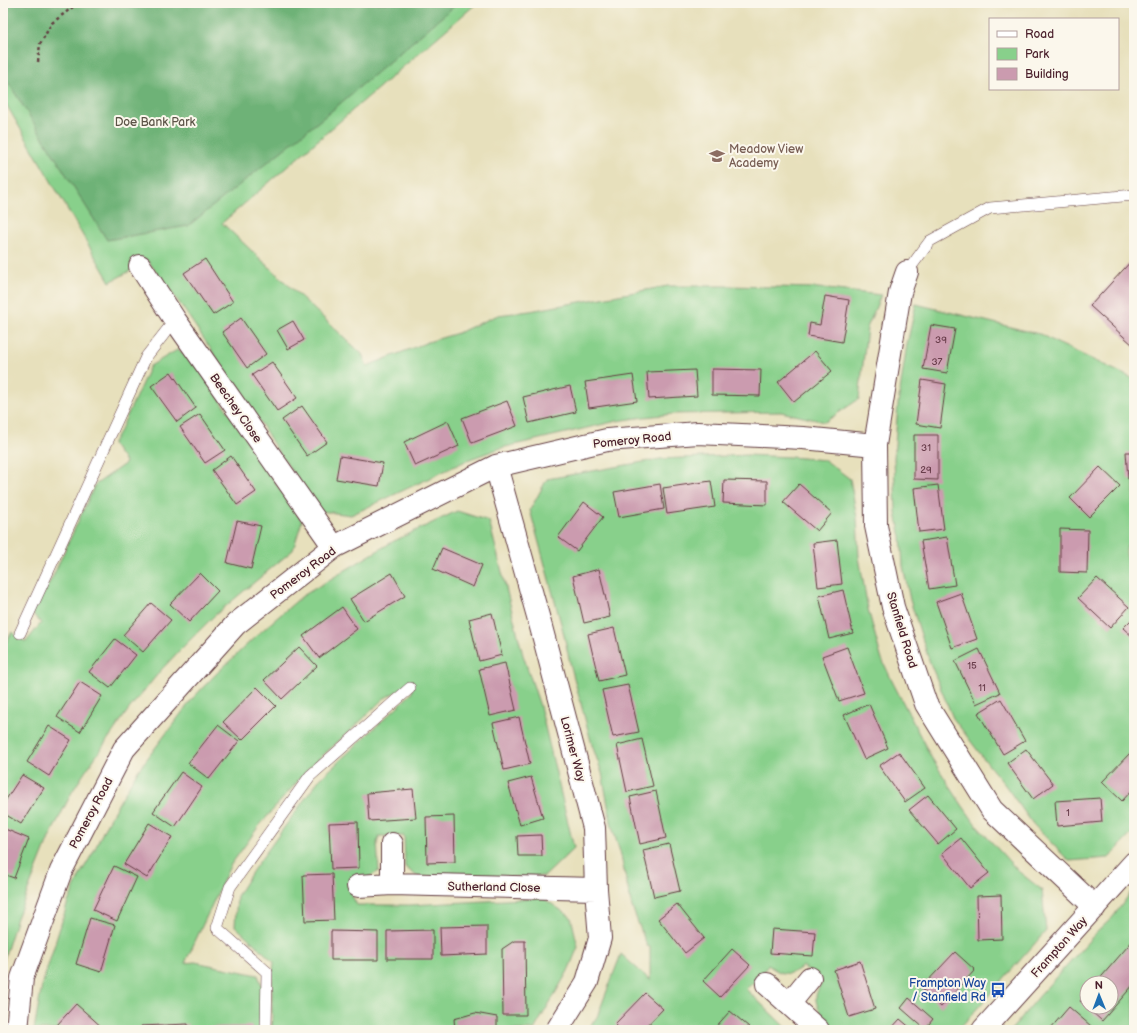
<svg xmlns="http://www.w3.org/2000/svg" width="1137" height="1033" viewBox="0 0 1137 1033" font-family="'Balsamiq Sans',sans-serif">
<style>
.green{fill:#88d08b;stroke:#69785b;fill-rule:evenodd}
.forest{fill:#6eb277;stroke:#5c6851}
.building{fill:#cb9baf}
.lines{fill:none;stroke-linecap:round;stroke-linejoin:round}
.lane-casing{stroke:#623c41;stroke-width:12}
.street-casing{stroke:#623c41;stroke-width:24}
.path{stroke:#623c41;stroke-width:2.5;stroke-dasharray:3 3;stroke-linecap:butt}
.lane{stroke:#fff;stroke-width:11}
.street{stroke:#fff;stroke-width:22}
.labels{text-anchor:middle;stroke-width:4;stroke-linejoin:round;paint-order:stroke}
.number-label{font-size:10px;fill:#6a3e4c}
.park-label{font-size:12px;fill:#5d5448;stroke:#fbf7ec}
.education-label{font-size:12px;fill:#785e54;stroke:#fbf7ec;text-anchor:start}
.street-label{font-size:12px;fill:#4a1f2b;stroke:#fbf7ec}
.transit-label{font-size:12px;fill:#164399;stroke:#fbf7ec;text-anchor:end}
</style>
<rect width="100%" height="100%" fill="#fbf7ec"/>
<filter id="ink" filterUnits="userSpaceOnUse"><feTurbulence type="fractalNoise" baseFrequency=".025" numOctaves="2"/><feDisplacementMap in="SourceGraphic" scale="8" xChannelSelector="R" yChannelSelector="G"/><feConvolveMatrix kernelMatrix="1 2 1 2 8 2 1 2 1" color-interpolation-filters="sRGB"/></filter>
<filter id="wash" filterUnits="userSpaceOnUse"><feTurbulence type="fractalNoise" baseFrequency=".012" numOctaves="4" result="noise"/><feDisplacementMap in="SourceGraphic" scale="16" xChannelSelector="R" yChannelSelector="G"/><feGaussianBlur stdDeviation="0.9" result="paint"/><feColorMatrix in="noise" values="0 0 0 0 0 0 0 0 0 0 0 0 0 0 0 0 0 1.4 0 .05"/><feComposite in="paint" operator="in"/></filter>
<g filter="url(#wash)">
<rect width="100%" height="100%" fill="#e7e0bc"/>
<path class="green" d="M3 3H477L222 223 362 354 367 366 428 342 458 333 498 315 530 311 668 286H726L818 288 881 295 867 328 859 399 825 422 781 412 674 414 644 417 617 421 501 448 470 459 351 515 320 511 275 447 262 425 245 401 229 382 216 357 181 305 148 261 110 282 3 99Z
M916 304 1043 335 1055 342 1134 379V533C1126 546 1121 555 1134 566V831L1109 858 1069 861 1033 824 1005 785 991 768 953 718 930 663 910 600 903 566 901 537 896 513 894 458 898 404 907 344Z
M177 350 191 356 281 491 302 521 293 550 214 616 178 652 162 669 129 709 85 772 72 792 49 838 17 918 3 962V648L12 632 26 642 41 623 30 611 38 604 53 576 95 485 126 463 112 444 122 427 150 366Z
M747 455 790 457 825 460 850 479 857 518 859 557 868 609 881 657 892 681 931 757 960 802 977 826 1018 871 1042 890 1046 931 958 1030H830C825 1025 823 1020 821 1014 814 999 814 996 822 982L803 966C789 977 782 975 768 965L762 975 746 989 788 1030H587L597 1017 621 954 650 980V947L647 946 632 907 620 852 612 827 602 773 592 745 570 663 563 631 530 510 547 479 660 459Z
M457 511 489 521 523 655 540 706 574 848 545 876 484 878 418 877 405 867 404 836H379L377 843 379 871 364 880 352 881V896L357 905H410L543 898 571 917 578 947 568 971 534 1030H272V981L274 962 235 926 237 896 254 869 318 781 412 693V680L403 688 383 699 364 718 310 767 259 826 230 866 185 963 195 962 258 975 262 986V1030H34L42 985 68 902 81 873 94 851 107 823 137 772 193 698 214 676 256 636 301 597 392 542Z
M1134 888V1030H1011L1047 987 1096 933 1113 917ZM1087 983H1111V1007H1087Z"/>
<path class="forest" d="M3 3H84L86 6 90 3H458L329 113 188 226 107 240 3 74Z"/>
<g id="blocks">
<path class="building" d="M1134 258V346L1090 306Z
M205 259 233 302 213 315 184 273Z
M825 296 849 300 842 342 808 336 810 323 820 325Z
M241 318 266 354 247 368 222 332Z
M293 321 304 340 288 349 277 330Z
M931 325 955 329 947 373 923 369Z
M815 351 832 371 794 402 778 382Z
M272 362 297 398 277 411 252 375Z
M712 369 761 370 760 396 712 395Z
M695 370 697 396 649 399 647 372Z
M171 372 196 408 177 422 151 386Z
M633 375 637 401 589 408 585 382Z
M922 380 946 384 940 428 916 424Z
M570 386 576 412 529 423 523 397Z
M507 401 517 426 472 443 462 418Z
M302 406 327 442 307 456 282 420Z
M200 414 225 450 205 463 180 427Z
M448 421 459 446 415 466 404 442Z
M914 435H938V480L914 479Z
M1126 452H1134V479H1128Z
M231 456 256 492 237 505 212 470Z
M340 456 383 463 379 486 336 479Z
M1100 467 1120 486 1089 517 1070 498Z
M724 480 767 481V505L723 503Z
M711 481 715 507 667 514 663 488Z
M660 484 664 509 619 517 614 492Z
M799 484 832 513 817 531 783 502Z
M938 485 944 529 919 532 914 488Z
M584 502 603 517 577 551 558 537Z
M237 521 261 526 251 569 227 563Z
M1060 529 1088 530 1087 573 1060 572Z
M947 537 955 585 929 589 921 541Z
M837 540 842 584 818 587 813 543Z
M442 548 482 565 473 587 433 569Z
M599 569 610 617 584 623 573 576Z
M200 573 218 591 189 622 170 604Z
M392 573 405 596 364 621 350 599Z
M1097 578 1129 607 1110 628 1078 598Z
M843 590 853 633 829 639 819 596Z
M961 593 977 639 952 648 936 602Z
M151 603 171 620 143 652 123 635Z
M342 607 357 629 319 658 303 636Z
M492 613 502 655 479 661 469 619Z
M1134 617V638L1123 628Z
M614 628 625 675 599 681 588 634Z
M115 639 136 655 110 688 89 672Z
M299 647 317 666 282 699 264 680Z
M847 647 864 693 839 701 822 656Z
M979 649 1000 693 976 704 955 661Z
M505 663 516 710 490 716 479 669Z
M80 682 102 696 80 732 57 717Z
M628 685 639 732 613 737 602 690Z
M257 687 276 706 242 740 223 722Z
M1001 699 1025 741 1003 754 978 713Z
M869 704 888 748 864 759 844 715Z
M519 717 530 764 504 770 493 723Z
M218 725 239 741 209 779 188 763Z
M49 726 71 740 49 776 27 762Z
M642 739 653 786 627 792 617 745Z
M1026 749 1053 784 1033 799 1007 763Z
M1132 751 1134 752V788L1122 801 1102 782Z
M899 752 925 788 905 802 879 766Z
M181 772 202 787 175 827 153 812Z
M22 775 44 788 21 824 3 813V804Z
M531 777 543 818 520 825 508 783Z
M413 789 416 818 369 821 367 793Z
M656 791 666 838 640 844 630 797Z
M928 795 956 829 938 844 909 810Z
M1100 798 1102 822 1057 826 1055 801Z
M454 816 455 862 427 863 426 817Z
M358 822 359 868 331 869 329 823Z
M149 823 172 837 147 878 124 864Z
M5 829 29 839 14 878 3 874V834Z
M541 835 542 856H518L517 836Z
M961 838 989 873 970 888 942 853Z
M669 844 680 891 654 897 643 850Z
M114 866 137 877 117 921 93 910Z
M332 874 334 920 305 921 303 875Z
M1001 895 1002 939 978 940 977 896Z
M677 904 704 938 685 953 658 919Z
M90 918 115 925 101 972 76 964Z
M487 926V954L441 956 440 927Z
M772 929 815 932 813 956 770 953Z
M433 930V959H387V931Z
M331 931 378 932V960H331Z
M1134 939V984L1102 1021 1080 1001 1087 993V1007H1111V983H1096Z
M514 941H525L526 1015H503L502 949Z
M732 949 750 965 720 997 703 981Z
M955 952 975 970 941 1007 921 988Z
M860 961 875 1009 849 1017 834 970Z
M645 993 663 1009 643 1030H621L615 1024Z
M909 998 933 1019 925 1029 901 1008Z
M76 1004 93 1019 105 1030H63L57 1025Z
M1069 1007 1091 1026 1088 1030H1049Z
M730 1011 749 1027 746 1030H713Z
M475 1013 497 1017V1030H455L454 1019Z
M900 1019 913 1030H890Z
M188 1024V1030H142L141 1026Z
M252 1026 253 1030H206V1027Z
M328 1028V1030H305V1029Z"/>
</g>
</g>
<g filter="url(#ink)">
<use href="#blocks" fill-opacity="0" stroke="#623c41" stroke-width="1"/>
<g class="lines">
<defs>
<path id="lane" d="M907 272 930 241 990 208 1134 195
M20 633 146 357 175 320
M266 1030 267 972 217 928 230 887 310 776 410 688"/>
<path id="street" d="M140 266 175 320 334 547
M907 272 900 292 875 445 876 526 893 607 926 704 992 810 1095 907
M496 466 541 627 594 828 596 889 600 938 587 982 557 1030
M392 844V884
M358 886 392 884 596 889
M767 984 818 1030
M789 1004 810 978
M17 1030 22 978 61 871 124 749 236 624 334 547 496 466 607 440 698 433 803 438 875 445
M983 1030 1134 863"/>
</defs>
<use href="#lane" class="lane-casing"/>
<use href="#street" class="street-casing"/>
<path class="path" d="M38 62 40 44 52 23 78 3"/>
<use href="#lane" class="lane"/>
<use href="#street" class="street"/>
</g>
</g>
<defs>
<symbol id="school-bare" viewBox="-9 -9 18 18"><path d="M0-5L7-2L0 1L-7-2ZM-4 1L0 2.5L4 1V4Q0 6-4 4Z" fill="#8d6e63" stroke="#fbf7ec" stroke-width="2.5" paint-order="stroke"/></symbol>
<symbol id="bus-bare" viewBox="-9 -9 18 18"><path d="M-5-6H5V4H4V6H2V4H-2V6H-4V4H-5ZM-3.5-4V0h7V-4ZM-3.5 1.2v1.5H-2V1.2ZM2 1.2v1.5H3.5V1.2Z" fill="#1a4fb4" stroke="#fbf7ec" stroke-width="2.5" paint-order="stroke"/></symbol>
</defs>
<g fill-rule="evenodd">
<use href="#school-bare" x="706" y="145" width="22" height="22"/>
<use href="#bus-bare" x="987" y="979" width="22" height="22"/>
</g>
<g class="labels">
<g class="number-label">
<text x="941" y="343">39</text>
<text x="937" y="365">37</text>
<text x="926" y="451">31</text>
<text x="926" y="473">29</text>
<text x="972" y="669">15</text>
<text x="982" y="691">11</text>
<text x="1068" y="816">1</text>
</g>
<g class="park-label">
<text x="155" y="126">Doe Bank Park</text>
</g>
<g class="education-label">
<text x="729" y="153">Meadow View<tspan x="729" dy="14">Academy</tspan></text>
</g>
<g class="street-label">
<text transform="translate(236 408) rotate(55)" y="4">Beechey Close</text>
<text transform="translate(632 440) rotate(-6)" y="4">Pomeroy Road</text>
<text transform="translate(303 573) rotate(-37)" y="4">Pomeroy Road</text>
<text transform="translate(902 630) rotate(73)" y="4">Stanfield Road</text>
<text transform="translate(573 749) rotate(75)" y="4">Lorimer Way</text>
<text transform="translate(91 813) rotate(-62)" y="4">Pomeroy Road</text>
<text transform="translate(494 887) rotate(1)" y="4">Sutherland Close</text>
<text transform="translate(1059 947) rotate(-48)" y="4">Frampton Way</text>
</g>
<g class="transit-label">
<text x="986" y="987">Frampton Way<tspan x="986" dy="14">/ Stanfield Rd</tspan></text>
</g>
</g>
<rect width="1137" height="1033" fill="none" stroke="#fbf7ec" stroke-width="16"/>
<rect x="989" y="18" width="130" height="72" fill="#fbf7ec" stroke="#b4a19f"/>
<rect x="997" y="31" width="20" height="6" fill="#ffffff" stroke="#b4a19f"/>
<text x="1025" y="38" font-size="12" fill="#4a1f2b">Road</text>
<rect x="997" y="48" width="20" height="12" fill="#88d08b" stroke="#b4a19f"/>
<text x="1025" y="58" font-size="12" fill="#4a1f2b">Park</text>
<rect x="997" y="68" width="20" height="12" fill="#cb9baf" stroke="#b4a19f"/>
<text x="1025" y="78" font-size="12" fill="#4a1f2b">Building</text>
<g transform="translate(1099 995) rotate(359)"><circle r="19" fill="#fbf7ec" stroke="#b4a19f"/>
<path d="M0-3L7 15L0 10L-7 15Z" fill="#1f6fb2"/>
<text y="-6" font-size="11" font-weight="bold" text-anchor="middle" fill="#4a1f2b">N</text>
</g>
</svg>
